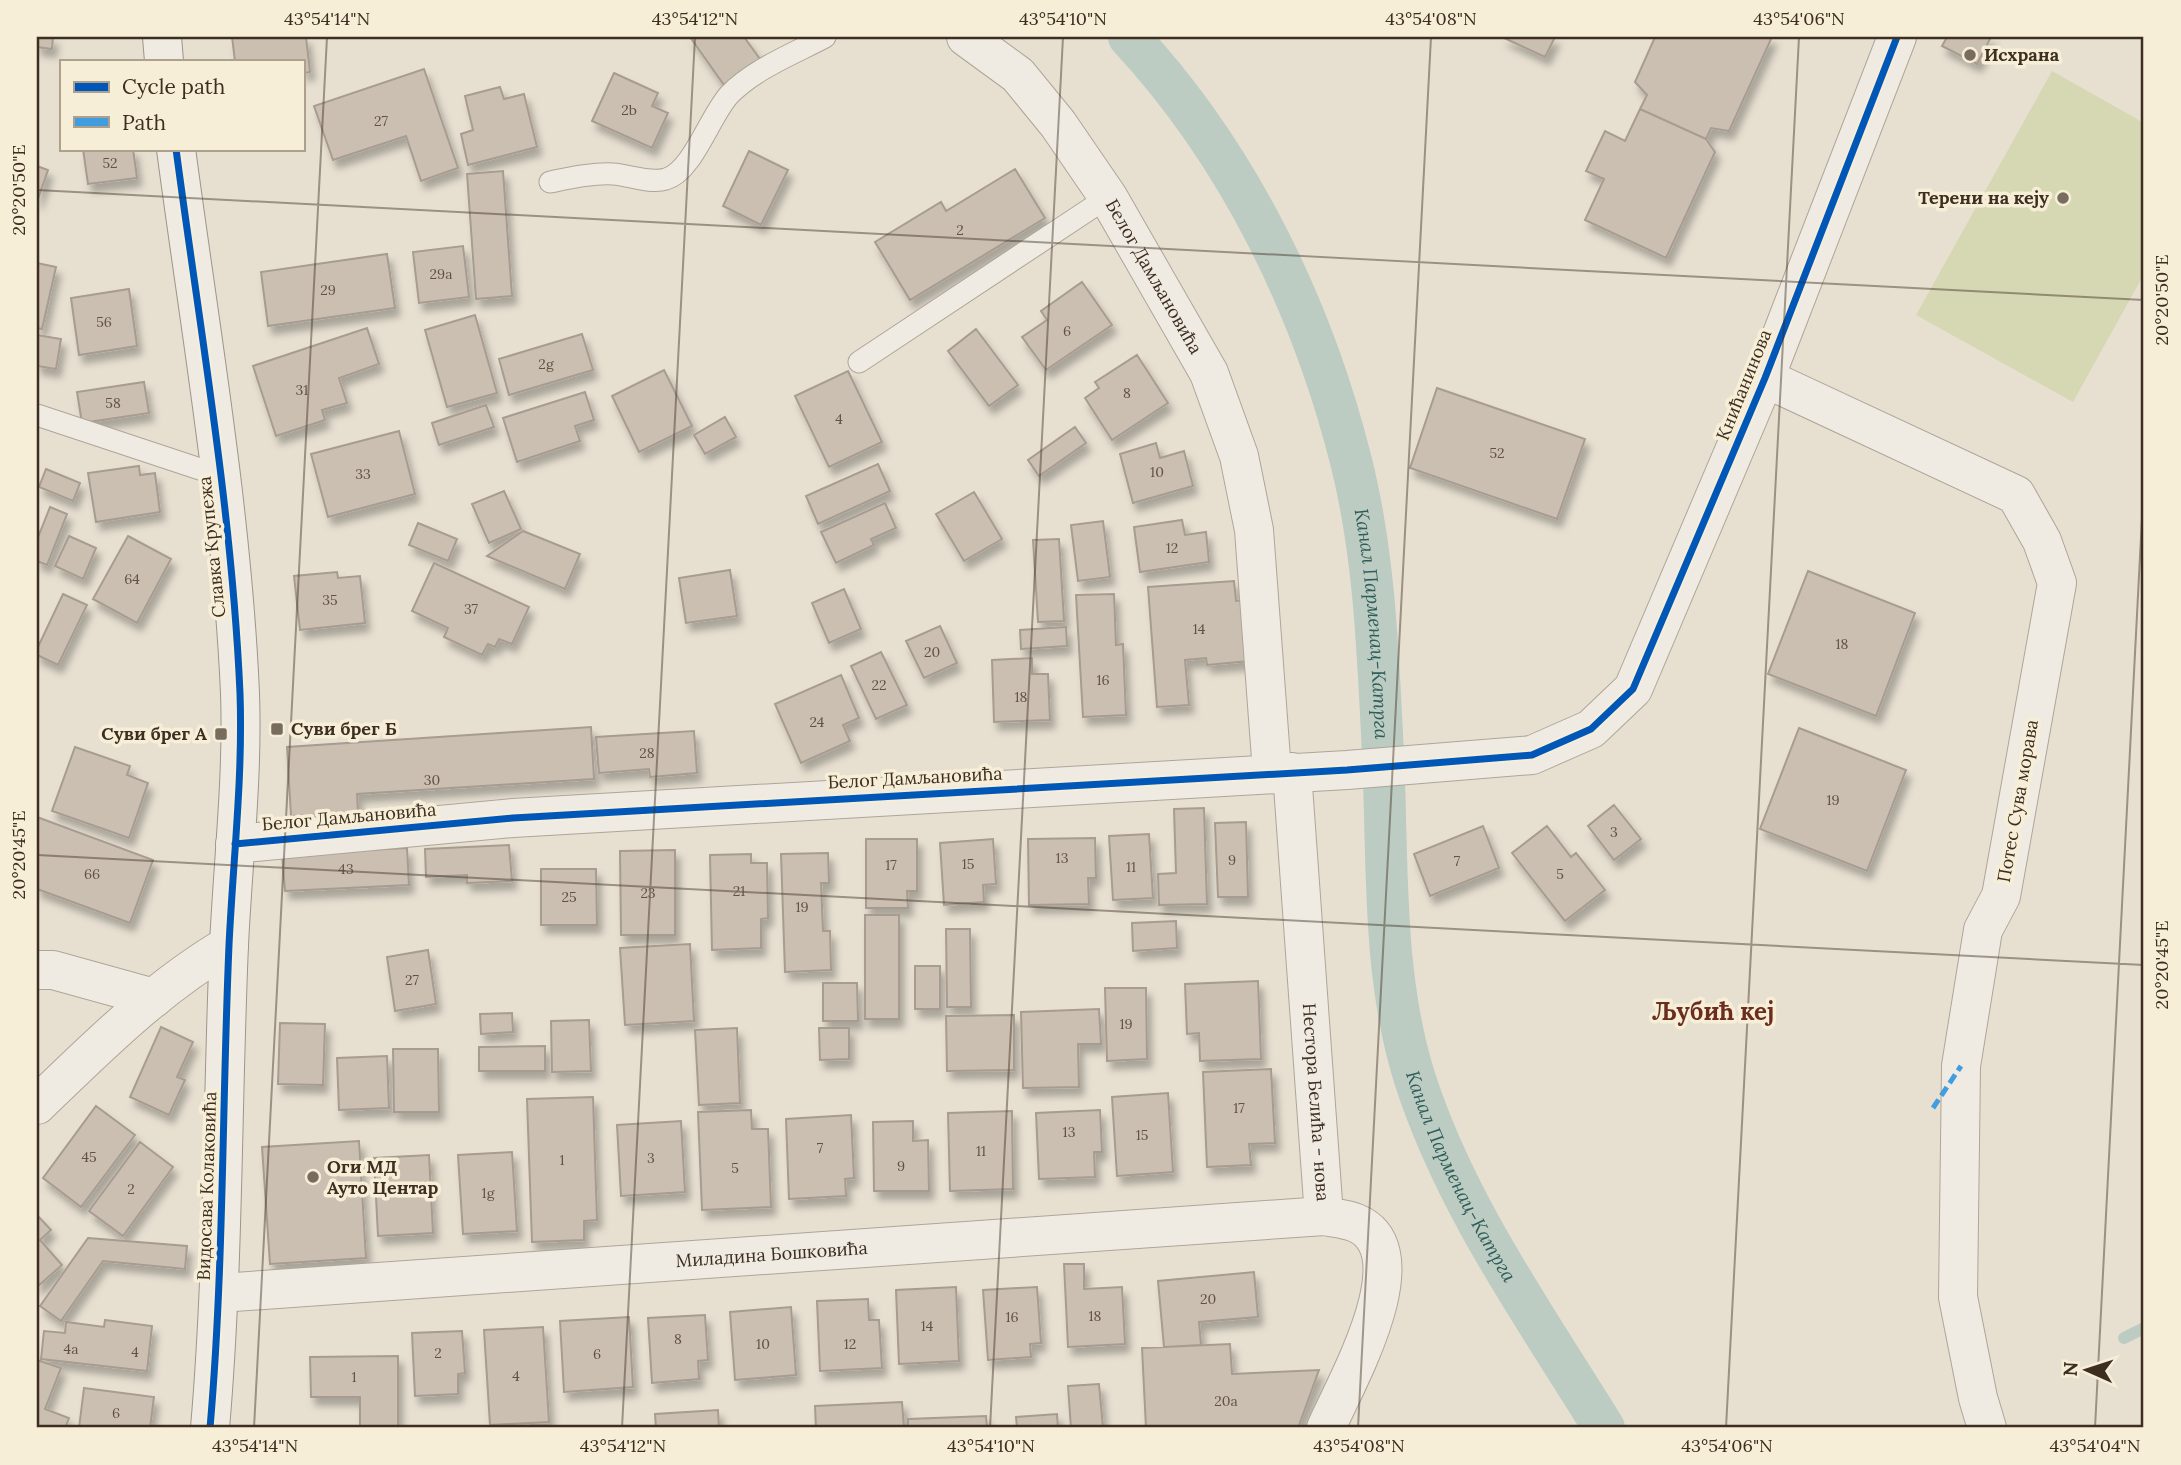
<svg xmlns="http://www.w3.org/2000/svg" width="2181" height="1465" viewBox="0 0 2181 1465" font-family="Lora,serif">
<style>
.green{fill:#d6d7b3}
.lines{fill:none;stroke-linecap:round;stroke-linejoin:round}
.stream{stroke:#bcccc2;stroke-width:12}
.canal{stroke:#bcccc2;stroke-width:42}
.building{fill:#cbbfb2;stroke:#a89c90;stroke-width:2;filter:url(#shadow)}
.lane-casing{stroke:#ada599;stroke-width:23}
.street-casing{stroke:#ada599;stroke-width:40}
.secondary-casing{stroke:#9c958a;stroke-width:40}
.lane{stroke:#efebe3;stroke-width:21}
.street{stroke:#efebe3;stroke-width:38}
.secondary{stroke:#efebe3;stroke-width:38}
.quiet{stroke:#3f9de0;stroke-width:5;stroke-dasharray:10 5;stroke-linecap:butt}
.cycleway-casing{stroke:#f7eed8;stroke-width:11}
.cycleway{stroke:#0057b8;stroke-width:7}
.ticks{fill:none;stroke:#3d2e20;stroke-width:2;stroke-opacity:0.45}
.poi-dot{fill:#786c5e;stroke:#f7eed8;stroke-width:2.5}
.labels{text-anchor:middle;stroke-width:7;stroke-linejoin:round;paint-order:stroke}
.number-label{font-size:14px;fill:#605244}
.poi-label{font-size:18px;font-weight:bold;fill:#3d2e20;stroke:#f7eed8;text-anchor:start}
.street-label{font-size:18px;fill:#3d2e20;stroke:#f7eed8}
.water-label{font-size:19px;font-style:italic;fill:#2f5d5a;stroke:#f7eed8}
.district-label{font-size:24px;font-weight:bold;fill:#6b2e1e;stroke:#f7eed8}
.neatline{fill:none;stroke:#3d2e20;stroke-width:2.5}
.ticks-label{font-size:18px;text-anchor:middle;fill:#3d2e20}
</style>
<defs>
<filter id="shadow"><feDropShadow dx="4.5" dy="8" stdDeviation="3.5" flood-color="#0004"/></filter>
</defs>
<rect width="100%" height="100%" fill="#e7e0d1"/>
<path class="green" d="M2052 71 2144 123V274L2073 402 1916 315Z"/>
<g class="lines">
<path class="stream" d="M2124 1338 2144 1328"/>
<path class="canal" id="s1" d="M1129 37C1238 154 1312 306 1351 461 1375 556 1378 656 1383 754 1388 861 1382 973 1414 1076 1454 1203 1535 1316 1604 1428"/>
</g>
<path class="building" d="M37 37H53L52 49 37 47Z
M232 37H306L310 72 303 73V61H235Z
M690 37H744L760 59 724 85Z
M1502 37H1555L1545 57Z
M1655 37H1772L1729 131 1711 128 1706 139 1640 109 1647 95 1635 82Z
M1947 37H1991L1977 64 1942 46Z
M424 69 458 168 421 181 406 136 333 160 314 106Z
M614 73 658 93 652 106 668 113 652 148 592 121Z
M500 87 504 99 524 94 537 147 468 165 461 134 473 130 465 96Z
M1640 109 1706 139 1715 152 1666 258 1585 220 1604 179 1586 171 1605 131 1625 141Z
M83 149H133L137 178 88 184Z
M749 151 788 170 761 225 723 206Z
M37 166 48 170 37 202Z
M1015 169 1045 218 910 300 875 242 941 202 946 211Z
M503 171 512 296 476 299 467 174Z
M463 246 469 297 419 303 413 252Z
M387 254 395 308 268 326 261 272Z
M37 263 56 267 42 329 37 328Z
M1082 282 1112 325 1046 370 1022 337 1047 320 1041 311Z
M129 289 137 346 79 355 71 298Z
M475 315 497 393 447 407 425 330Z
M367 328 379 364 339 378 347 403 322 410 325 420 276 436 253 366Z
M976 329 1018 385 989 406 948 351Z
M582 334 593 370 509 395 499 359Z
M37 335 61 339 56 369 37 366Z
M1137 355 1168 403 1112 440 1085 398 1099 388 1095 382Z
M664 370 692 426 639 452 612 396Z
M848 371 882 442 829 467 795 396Z
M144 382 149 413 82 423 77 392Z
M1437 388 1585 439 1557 519 1410 468Z
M585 392 594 420 575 426 580 441 517 462 503 418Z
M486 405 494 427 439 445 432 423Z
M725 417 736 437 705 454 694 435Z
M1075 427 1086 443 1039 476 1028 460Z
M399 431 415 494 328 517 311 454Z
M1156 443 1160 458 1184 451 1193 486 1133 503 1120 454Z
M878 464 890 491 818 524 806 496Z
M139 466 140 475 155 473 160 512 96 522 88 473Z
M46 469 80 483 73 501 39 487Z
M504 491 521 529 489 543 472 504Z
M974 492 1002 539 964 561 936 514Z
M885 503 896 528 871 539 874 545 836 563 821 532Z
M50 507 67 514 47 565 37 561V540Z
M1182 520 1185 535 1206 532 1209 562 1140 572 1134 527Z
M1103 521 1110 577 1078 581 1071 525Z
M418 523 457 539 448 561 409 545Z
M523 531 580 554 565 589 487 556Z
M69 536 96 548 83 579 55 566Z
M128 536 171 559 137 623 93 599Z
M1059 539 1064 621 1038 622 1033 540Z
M434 563 529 607 512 644 499 639 495 647 488 644 482 655 444 637 448 628 412 611Z
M730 570 737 616 686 623 679 578Z
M1808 571 1915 613 1876 716 1768 674Z
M337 572 338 578 360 576 365 623 300 630 294 576Z
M1234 581 1236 601 1245 600 1249 661 1207 665 1206 658 1185 660 1189 705 1157 707 1148 587Z
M844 589 861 629 829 643 812 603Z
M63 594 87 605 58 665 37 655V649Z
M1114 594 1116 645 1123 644 1126 715 1083 717 1076 595Z
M940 626 957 663 924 678 906 641Z
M1066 627 1067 646 1021 649 1020 630Z
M881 652 907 705 876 719 851 666Z
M1032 658V674H1048L1050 720 994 722 992 660Z
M841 675 859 718 843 725 850 741 801 763 775 704Z
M591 727 594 779 357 794 358 812 291 816 287 747Z
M1799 728 1906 770 1867 871 1760 829Z
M694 731 697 773 650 777 649 769 599 773 596 737Z
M75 747 130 766 127 775 148 783 129 838 52 811Z
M1614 805 1641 839 1614 860 1588 826Z
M1204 808 1207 904 1159 905 1158 874 1176 873 1174 809Z
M37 817 153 860 130 923 37 889Z
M1246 822 1248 897H1218L1215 823Z
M1483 826 1499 868 1430 896 1414 854Z
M1547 826 1571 857 1576 853 1605 890 1565 921 1512 853Z
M1149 834 1153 898 1113 900 1109 836Z
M1095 838 1096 878H1088L1089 904 1029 905 1028 839Z
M866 839H917V891H907L908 908H866Z
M993 839 996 884 983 885 984 902 944 905 940 843Z
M509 845 512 881 467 883V875L426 877 425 849Z
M407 848 409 885 285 891 282 854Z
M675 850V935H621L620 851Z
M828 853 829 883H821L823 931H830L831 970 785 972 781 854Z
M751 854V863H767L768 918 761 919V948L712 950 710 855Z
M541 869H596L597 925H541Z
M865 915H899V1019H865Z
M1176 921 1177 948 1133 951 1132 923Z
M946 929H970L971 1007H947Z
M690 944 694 1021 625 1025 620 948Z
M428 950 436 1004 395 1011 387 957Z
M915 966H940V1009H915Z
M1258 981 1261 1059 1200 1061 1199 1033 1187 1034 1185 984Z
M823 983H857L858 1021H823Z
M1105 988H1146L1147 1059 1107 1061Z
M1099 1009 1101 1044H1078L1079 1087 1023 1088 1021 1012Z
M512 1013 513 1032 481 1034 480 1014Z
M1014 1015V1070L947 1071 946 1016Z
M589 1020 591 1071 552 1072 551 1021Z
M280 1023 325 1024 323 1085 278 1084Z
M161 1027 193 1042 177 1077 185 1080 169 1115 130 1097Z
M737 1028 740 1103 699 1105 695 1030Z
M819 1028H849V1059L820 1060Z
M545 1046V1071H479V1047Z
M393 1049H438L439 1112H394Z
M387 1056 389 1108 339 1110 337 1058Z
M1271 1069 1275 1143 1249 1144 1251 1165 1207 1167 1203 1072Z
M1168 1093 1173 1172 1117 1176 1112 1097Z
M593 1097 597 1220 584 1221V1240L532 1242 527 1099Z
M96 1106 135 1135 81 1207 43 1178Z
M751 1110 752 1129H768L771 1207 702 1210 698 1112Z
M1100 1110 1102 1152H1094L1095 1177 1039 1179 1036 1113Z
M1012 1111 1013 1189 950 1191 948 1113Z
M851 1115 854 1178 845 1179 846 1196 789 1199 786 1119Z
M681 1121 685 1192 621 1196 617 1125Z
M913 1121V1141L928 1140 929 1191H874L873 1122Z
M359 1141 366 1258 270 1264 262 1147Z
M140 1142 173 1167 123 1236 89 1211Z
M512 1152 517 1231 463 1234 458 1155Z
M429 1155 433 1233 378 1236 374 1158Z
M37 1215 51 1230 40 1240 62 1265 37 1287Z
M88 1238 187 1246 185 1269 103 1261 61 1321 40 1306Z
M1064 1264H1084V1289L1122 1287 1125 1344 1068 1347Z
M1254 1272 1258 1317 1199 1322 1201 1345 1164 1347 1158 1281Z
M956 1287 959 1361 899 1364 896 1290Z
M1037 1287 1041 1343 1030 1344 1031 1357 988 1360 983 1290Z
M868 1299 869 1320H879L882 1368 820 1371 817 1301Z
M791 1307 796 1375 735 1380 730 1312Z
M705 1315 708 1360 698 1361 699 1379 652 1383 648 1318Z
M629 1317 633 1387 564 1392 560 1321Z
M105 1320 152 1326 147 1371 41 1359 44 1331 65 1333 66 1322 104 1327Z
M543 1327 549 1422 490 1425 484 1330Z
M462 1331 465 1373 458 1374V1394L415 1396 412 1333Z
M1230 1344 1232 1374 1319 1370 1298 1428H1146L1142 1348Z
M398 1356V1428H360V1397H311L310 1357Z
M37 1360 61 1368 45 1409 69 1418 65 1428H37Z
M1099 1384 1103 1428H1071L1068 1386Z
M84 1388 154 1397 150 1428H79Z
M902 1402 904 1428H816L815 1406Z
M718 1410 719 1428H656L655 1414Z
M1057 1414 1058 1428H1017L1016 1417Z
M986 1416 987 1428H908V1419Z"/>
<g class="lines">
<defs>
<path id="lane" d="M550 182C570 178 592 173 613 174 629 175 650 184 666 179 692 172 710 116 729 95 754 69 793 54 825 37
M859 362 1108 197
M37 415 221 476"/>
<g id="street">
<path id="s2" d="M966 37 1018 75 1058 124 1108 197 1209 373 1239 456 1254 530 1272 772"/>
<path d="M1765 378 2016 495 2042 541 2057 583 2001 896 1983 930 1961 1066 1958 1297 1978 1398 1987 1428"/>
<path id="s3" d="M1292 772 1324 1216C1334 1218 1346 1219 1356 1223 1423 1251 1344 1386 1326 1428"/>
<path d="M235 844 513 818 1347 770 1532 755 1591 729 1633 689 1765 378 1897 37"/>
<path d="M37 970H53L154 998"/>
<path d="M37 1105C97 1047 157 987 229 945"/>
<path id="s4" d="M220 1293 1324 1216"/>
</g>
<path id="secondary" d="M162 37 164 61
M176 149C200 330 232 511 240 693 243 777 233 861 229 945 222 1106 224 1267 210 1428"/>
</defs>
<use href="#lane" class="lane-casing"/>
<use href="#street" class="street-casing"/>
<use href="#secondary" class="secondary-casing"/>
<use href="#lane" class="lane"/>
<use href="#street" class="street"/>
<use href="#secondary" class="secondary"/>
<path class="quiet" d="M1933 1108 1961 1066"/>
<defs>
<path id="cycleway" d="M176 149C200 330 232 511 240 693 243 777 233 861 229 945 222 1106 224 1267 210 1428
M235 844 513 818 1347 770 1532 755 1591 729 1633 689 1765 378 1897 37"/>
</defs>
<use href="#cycleway" class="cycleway-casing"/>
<use href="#cycleway" class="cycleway"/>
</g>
<path class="ticks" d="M37 190 2144 300M37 855 2144 965M254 1428 327 37M622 1428 695 37M990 1428 1063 37M1358 1428 1431 37M1726 1428 1799 37M2095 1428 2144 479"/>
<g class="poi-dot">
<circle cx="1970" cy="55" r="7"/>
<circle cx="2063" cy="198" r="7"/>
<rect x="270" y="722" width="14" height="14" rx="3.5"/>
<rect x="214" y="727" width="14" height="14" rx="3.5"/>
<circle cx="313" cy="1177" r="7"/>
</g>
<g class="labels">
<g class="number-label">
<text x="629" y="115">2b</text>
<text x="381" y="126">27</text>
<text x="110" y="168">52</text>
<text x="960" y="235">2</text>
<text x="441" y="279">29a</text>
<text x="328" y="295">29</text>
<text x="104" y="327">56</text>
<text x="1067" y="336">6</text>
<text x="546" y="369">2g</text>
<text x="302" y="395">31</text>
<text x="1127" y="398">8</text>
<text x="113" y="408">58</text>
<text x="839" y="424">4</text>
<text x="1497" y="458">52</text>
<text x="1157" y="477">10</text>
<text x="363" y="479">33</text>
<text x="1172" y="553">12</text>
<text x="132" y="584">64</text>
<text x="330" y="605">35</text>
<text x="471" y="614">37</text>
<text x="1199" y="634">14</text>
<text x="1842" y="649">18</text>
<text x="932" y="657">20</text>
<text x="1103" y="685">16</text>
<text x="879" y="690">22</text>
<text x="1021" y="702">18</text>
<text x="817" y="727">24</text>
<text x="647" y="758">28</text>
<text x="432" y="785">30</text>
<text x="1833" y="805">19</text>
<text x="1614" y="837">3</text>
<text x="1062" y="863">13</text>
<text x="1232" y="865">9</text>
<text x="1457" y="866">7</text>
<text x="968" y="869">15</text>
<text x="891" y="870">17</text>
<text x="1131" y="872">11</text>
<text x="346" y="874">43</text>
<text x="92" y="879">66</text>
<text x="1560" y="879">5</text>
<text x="739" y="896">21</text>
<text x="648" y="898">23</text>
<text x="569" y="902">25</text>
<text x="802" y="912">19</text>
<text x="412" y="985">27</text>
<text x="1126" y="1029">19</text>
<text x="1239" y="1113">17</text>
<text x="1069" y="1137">13</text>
<text x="1142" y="1140">15</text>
<text x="820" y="1153">7</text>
<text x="981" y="1156">11</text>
<text x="89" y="1162">45</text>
<text x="651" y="1163">3</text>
<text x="562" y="1165">1</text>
<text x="901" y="1171">9</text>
<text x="735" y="1173">5</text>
<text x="131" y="1194">2</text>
<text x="488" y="1198">1g</text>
<text x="1208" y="1304">20</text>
<text x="1095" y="1321">18</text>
<text x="1012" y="1322">16</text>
<text x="927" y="1331">14</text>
<text x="678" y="1344">8</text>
<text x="763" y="1349">10</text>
<text x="850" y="1349">12</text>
<text x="71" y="1354">4a</text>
<text x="135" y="1357">4</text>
<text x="438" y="1358">2</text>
<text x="597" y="1359">6</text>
<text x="516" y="1381">4</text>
<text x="354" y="1382">1</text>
<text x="1226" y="1406">20a</text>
<text x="116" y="1418">6</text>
</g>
<g class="poi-label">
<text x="1984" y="61">Исхрана</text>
<text x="2049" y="204" text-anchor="end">Терени на кеју</text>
<text x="291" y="735">Суви брег Б</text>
<text x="207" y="740" text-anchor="end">Суви брег А</text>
<text x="327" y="1173">Оги МД<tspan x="327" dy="21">Ауто Центар</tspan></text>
</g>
<g class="street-label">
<text dy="6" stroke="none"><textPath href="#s2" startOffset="308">Белог Дамљановића</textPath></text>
<text transform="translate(1744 385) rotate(-68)" y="6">Книћанинова</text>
<text transform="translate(212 547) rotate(-96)" y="6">Славка Крупежа</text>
<text transform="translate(915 778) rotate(-3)" y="6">Белог Дамљановића</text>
<text transform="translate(2018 801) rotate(-80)" y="6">Потес Сува морава</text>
<text transform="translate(349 817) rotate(-5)" y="6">Белог Дамљановића</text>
<text dy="6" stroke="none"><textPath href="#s3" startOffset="331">Нестора Белића - нова</textPath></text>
<text transform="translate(207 1186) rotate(-88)" y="6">Видосава Колаковића</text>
<text dy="6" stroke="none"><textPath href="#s4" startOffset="553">Миладина Бошковића</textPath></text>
</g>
<g class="water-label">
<text dy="7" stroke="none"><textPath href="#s1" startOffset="648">Канал Парменац-Катрга</textPath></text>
<text dy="7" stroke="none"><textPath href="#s1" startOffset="1214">Канал Парменац-Катрга</textPath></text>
</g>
<g class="district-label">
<text x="1713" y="1020">Љубић кеј</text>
</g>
</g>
<rect width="2181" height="1465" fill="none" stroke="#f7eed8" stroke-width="77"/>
<rect x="60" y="60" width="245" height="91" fill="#f7eed8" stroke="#ada18e" stroke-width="2"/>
<rect x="74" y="82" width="35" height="10" fill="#0057b8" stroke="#ada18e" stroke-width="2"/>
<text x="122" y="94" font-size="21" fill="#3d2e20">Cycle path</text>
<rect x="74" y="117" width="35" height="10" fill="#3f9de0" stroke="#ada18e" stroke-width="2"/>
<text x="122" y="130" font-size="21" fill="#3d2e20">Path</text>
<g transform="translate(2087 1370) rotate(273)" stroke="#f7eed8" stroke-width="5" paint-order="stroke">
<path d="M0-5L12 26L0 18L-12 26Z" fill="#3d2e20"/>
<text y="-10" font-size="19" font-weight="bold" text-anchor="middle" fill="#3d2e20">N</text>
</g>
<rect x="38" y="38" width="2104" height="1388" class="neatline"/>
<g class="ticks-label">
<text x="327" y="25">43°54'14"N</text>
<text x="695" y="25">43°54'12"N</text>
<text x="1063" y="25">43°54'10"N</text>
<text x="1431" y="25">43°54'08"N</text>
<text x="1799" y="25">43°54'06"N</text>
<text transform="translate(19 190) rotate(-90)" y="6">20°20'50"E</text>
<text transform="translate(2162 300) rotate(-90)" y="6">20°20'50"E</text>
<text transform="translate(19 855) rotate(-90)" y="6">20°20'45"E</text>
<text transform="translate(2162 965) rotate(-90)" y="6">20°20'45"E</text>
<text x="255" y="1452">43°54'14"N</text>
<text x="623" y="1452">43°54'12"N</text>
<text x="991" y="1452">43°54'10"N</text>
<text x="1359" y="1452">43°54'08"N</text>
<text x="1727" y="1452">43°54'06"N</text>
<text x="2095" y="1452">43°54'04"N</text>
</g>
</svg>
